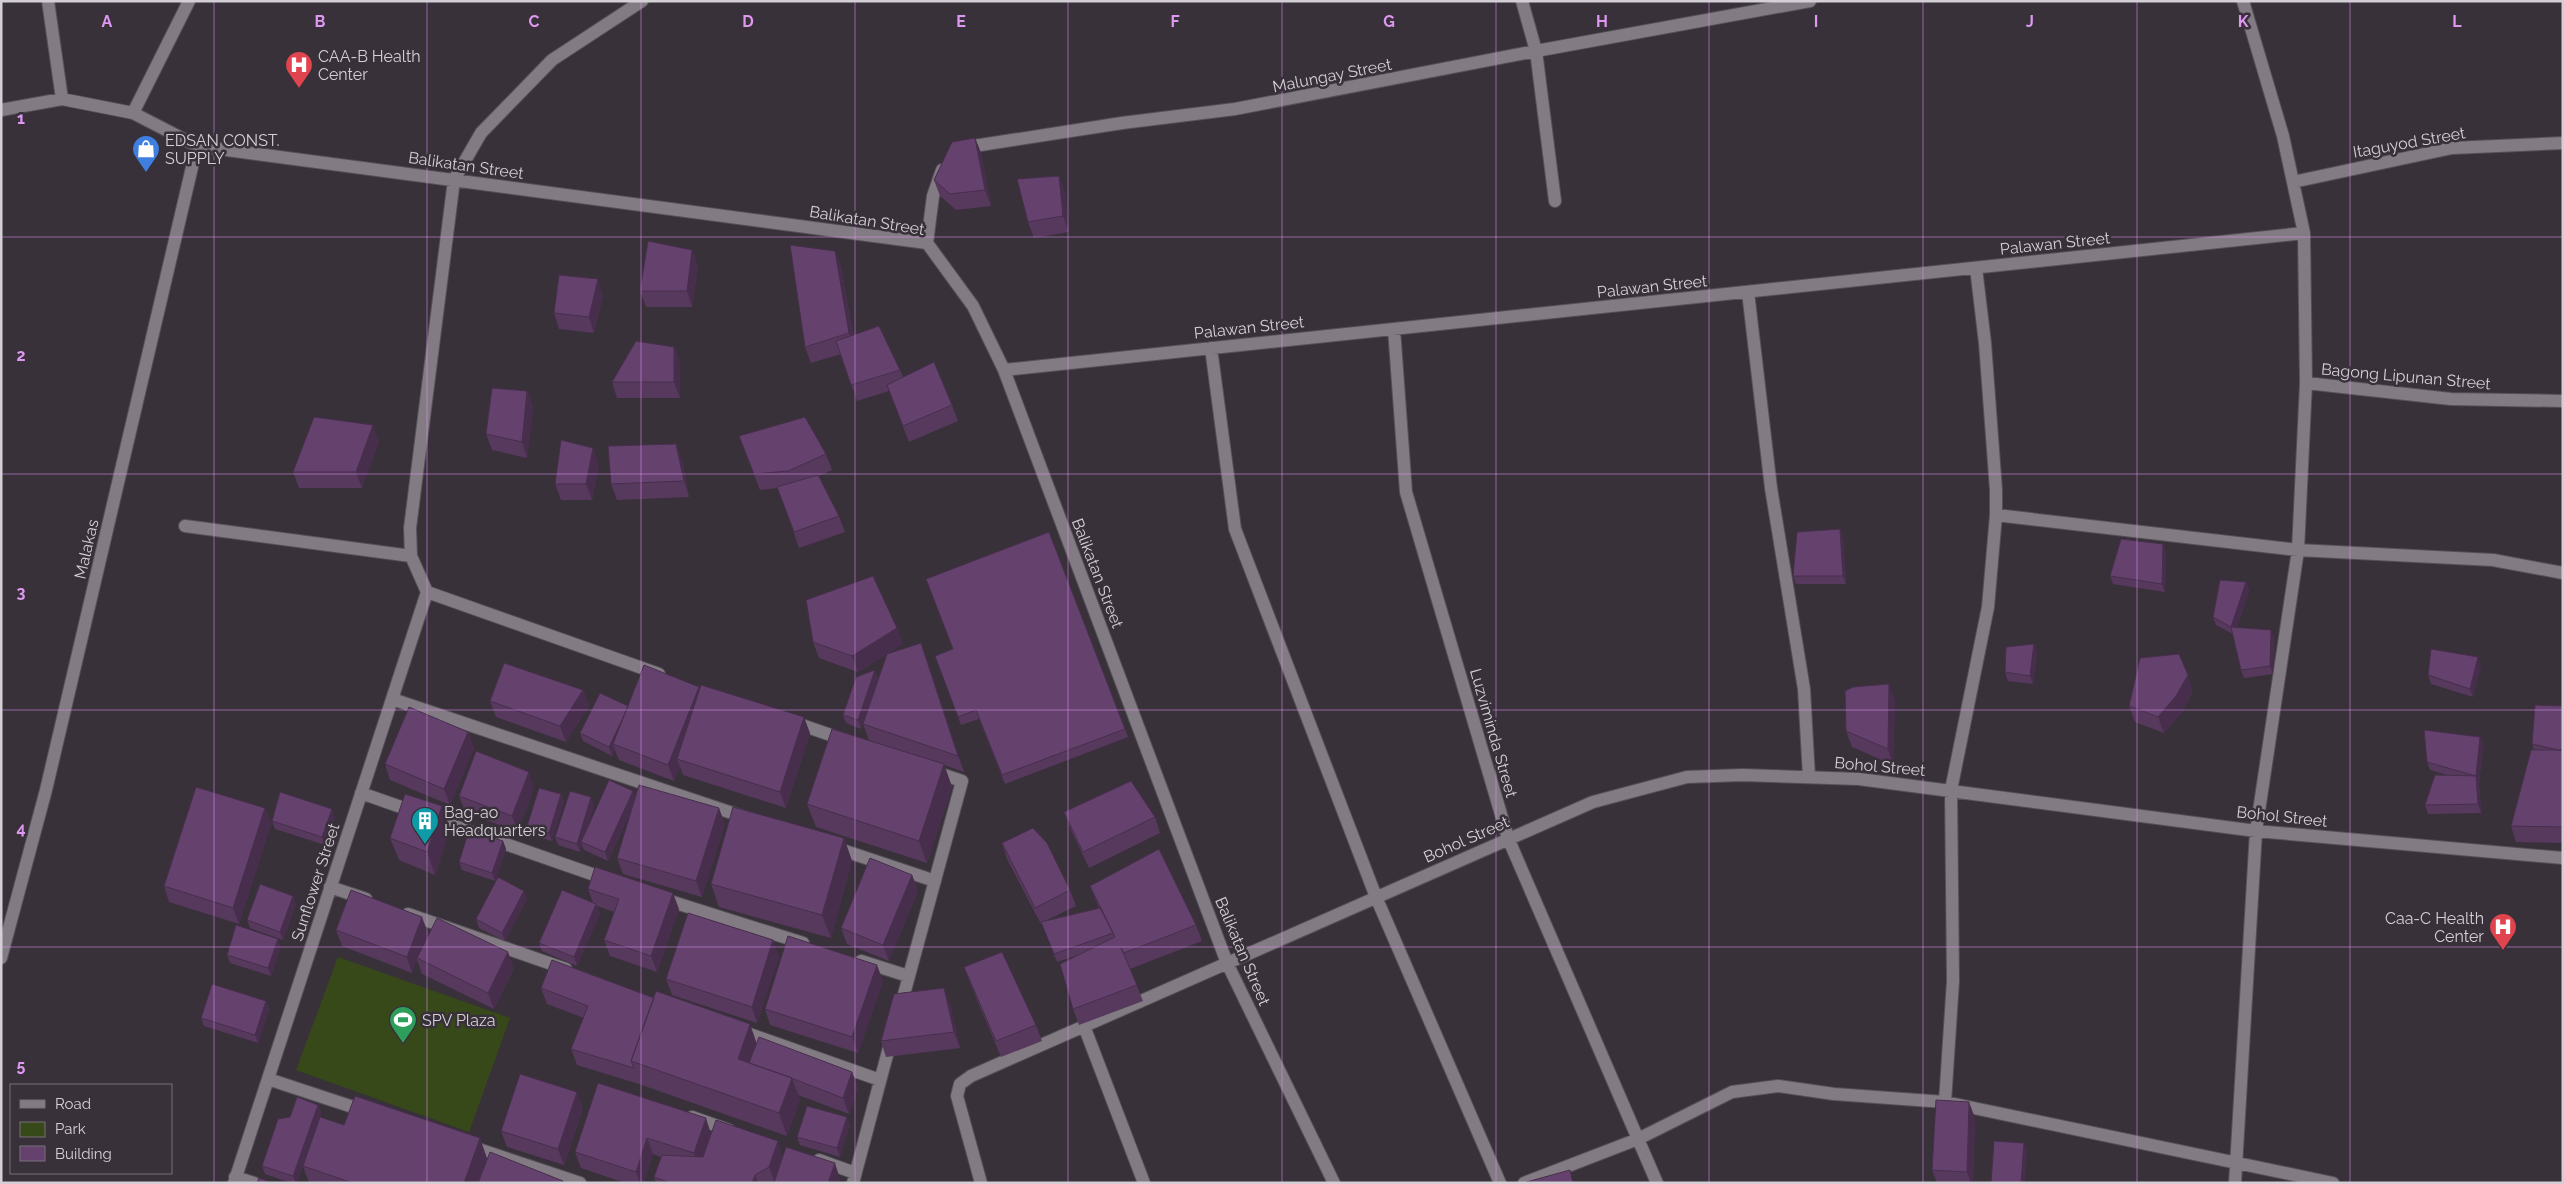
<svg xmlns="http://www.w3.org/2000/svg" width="2564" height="1184" viewBox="0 0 2564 1184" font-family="Raleway,sans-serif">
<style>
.green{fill:#374919}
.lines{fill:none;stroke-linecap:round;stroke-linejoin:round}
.street-casing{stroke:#555057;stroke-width:14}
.street{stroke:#837b84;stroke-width:12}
.wall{fill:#57395e}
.shaded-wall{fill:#472e4c}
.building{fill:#65426d;stroke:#472e4c}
.grid{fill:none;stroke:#df98f1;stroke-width:1;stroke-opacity:0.55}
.labels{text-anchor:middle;stroke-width:5;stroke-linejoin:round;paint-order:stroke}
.poi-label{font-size:16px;fill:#d4cfd5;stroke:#38313a;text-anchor:start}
.street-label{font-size:16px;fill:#d4cfd5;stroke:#38313a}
.grid-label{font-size:16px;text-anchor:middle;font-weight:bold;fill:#df98f1;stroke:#38313a;stroke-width:5;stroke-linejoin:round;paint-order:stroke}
</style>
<rect width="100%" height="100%" fill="#38313a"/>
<path class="green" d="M338 957 510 1018 469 1132 296 1070Z"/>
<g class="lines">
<defs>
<path id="street" d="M48 1 62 99
M642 1 552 60 481 133 454 180 410 528 411 556 427 592 659 674
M1522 1 1536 51 1555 201
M1 110 62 99 133 113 197 146 927 243 973 306 1004 370 1227 963 1334 1183
M133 113 189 1
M961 148 1122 123 1235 109 1536 51 1810 1
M2293 182 2452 148 2563 143
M927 243 933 196 942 170
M1748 292 1771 488 1804 689 1809 777
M1394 329 1406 492 1508 838 1657 1183
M1211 348 1235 529 1376 897 1500 1183
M1004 370 2304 233
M2306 383 2451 399 2563 401
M1996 515 2298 550 2493 560 2563 573
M185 526 411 556
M392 699 747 818
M793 722 845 740
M361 793 415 812
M434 819 609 880
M833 847 935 881
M330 887 366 899
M660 898 803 943
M408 914 566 969
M1 958 46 790 197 146
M861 961 908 976
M900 1009 962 781 932 771
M1084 1026 1144 1183
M738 1030 880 1080
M268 1079 365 1111
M1945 1102 1953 981 1951 790 1988 607 1996 515V490L1985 343 1976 268
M692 1117 729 1130
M469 1146 580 1183
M819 1160 855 1173
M235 1177 254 1183
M234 1183 427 592
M853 1183 891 1040
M981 1183 957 1096 960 1084 971 1076 1593 802 1687 777 1742 775 1859 779 2256 831 2563 858
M1524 1183 1638 1139 1732 1092 1778 1086 1834 1094 1945 1102 2333 1183
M2235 1183 2256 831 2298 550 2306 383 2304 233 2283 136 2243 1"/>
</defs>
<use href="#street" class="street-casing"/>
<use href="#street" class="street"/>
</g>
<path class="wall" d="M975 138 981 153 991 206 956 210 940 196 934 180Z
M1065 192 1069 232 1034 238 1028 222Z
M692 250 698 266 692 307H646L640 291Z
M835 251 841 267 853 335 900 370 903 377 952 405 958 421 909 442 889 391 857 401 841 354 811 363 805 347Z
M603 295 594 333 559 329 554 313Z
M674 347 680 363V398H617L612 382Z
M527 391 533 407 527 458 492 450 486 434Z
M379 441 362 488H299L293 472Z
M745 452 826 454 832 470 819 476 839 516 845 532 799 548 778 488 760 490Z
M682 460 689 497 617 500 611 484Z
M599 464 592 500H561L555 484Z
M1049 532 1128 737 1005 784 979 719 961 725 935 656 952 649Z
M1843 537 1846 584H1796L1793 576Z
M2166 552 2165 592 2113 584 2110 576Z
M2246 582 2249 590 2237 627 2274 638 2273 674 2244 678 2241 670 2233 634 2216 625 2213 617Z
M897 628 903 644 887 654 921 643 964 772 944 765 952 787 927 863 816 827 807 804 869 740 863 724 887 654 858 672 819 658 813 642Z
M2034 644 2037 652 2033 684 2008 681 2005 672Z
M2481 666 2473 697 2431 684 2428 675Z
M878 678 861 729 846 723 843 715Z
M700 688 810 733 786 808 683 775 680 767 674 781 619 760 615 750 612 756 583 741 580 733 628 706Z
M583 690 589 706 566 742 496 717 490 701Z
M2193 691 2182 712 2164 733 2135 722 2129 706Z
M1895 700 1893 765 1852 747 1846 731Z
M2563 706V843L2516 842 2511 826 2534 750 2532 744Z
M468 732 474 748 450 805 390 780 385 764Z
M2480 737 2483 745 2479 784 2481 813 2428 814 2425 805 2447 775 2430 770 2427 762Z
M534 788 518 832 465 812 459 796Z
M633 791 636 798 725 824 702 897 623 874 617 858 634 804 608 861 584 850 582 845 580 852 558 845 555 837 591 797 594 806 586 830Z
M561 794 564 802 552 841 530 835 527 826Z
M442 806 450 829 435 875 399 860 390 838Z
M265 808 271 824 239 924 169 902 164 886Z
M1064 812 1155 817 1160 833 1089 868 1070 828Z
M335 817 325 845 275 829 272 821Z
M844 838 852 861 831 938 719 907 711 884Z
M503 841 506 849 495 881 462 870 459 862Z
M1002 843 1070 890 1076 906 1045 921 1099 908 1090 886 1196 925 1202 941 1130 969 1143 1001 1079 1025 1073 1009 1078 955 1057 962 1042 923 1041 924 1007 859Z
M912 875 918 891 889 961 847 944 841 928Z
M588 889 679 909 657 972 610 956 604 940 614 912 597 906 600 913 577 966 542 951 539 943 593 903Z
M527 899 505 941 479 928 476 919Z
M296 904 283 940 250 928 247 920Z
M336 930 428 933 422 947 514 968 494 1009 422 974 417 960 412 973 342 946Z
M281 947 271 976 230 963 227 955Z
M779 956 757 1023 672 995 666 979Z
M964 967 1036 1025 1042 1041 1001 1057 970 983Z
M883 981 858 1053 770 1025 765 1009Z
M541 988 757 1043 852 1072 858 1088 849 1114 798 1095 800 1100 787 1136 639 1084 577 1065 571 1049 584 1018 547 1004Z
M266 1001 269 1010 258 1043 204 1026 201 1018Z
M950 1004 960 1048 886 1057 881 1041Z
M598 1083 711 1133 783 1155 840 1179 839 1183H656L654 1177 661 1157 653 1154 644 1183H625L581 1168 575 1152Z
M318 1105 321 1113 297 1183H291L265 1174 262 1166 290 1117Z
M583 1108 564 1165 507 1147 501 1131Z
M1975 1118 1973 1183H1937L1932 1170Z
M850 1125 840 1157 800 1145 797 1137Z
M488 1159 564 1183H309L303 1166Z"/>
<path class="shaded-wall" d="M975 138 981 153 991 206 985 190Z
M1059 176 1065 192 1069 232 1063 216Z
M692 250 698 266 692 307 687 291Z
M835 251 841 267 855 349 849 333Z
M598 279 603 295 594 333 589 317Z
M674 347 680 363V398L674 382Z
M527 391 533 407 527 458 522 442Z
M373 425 379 441 362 488 356 472Z
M676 444 682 460 689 497 684 481Z
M593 448 599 464 592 500 586 484Z
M1840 529 1843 537 1846 584 1843 576Z
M2163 544 2166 552 2165 592 2162 584Z
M2246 582 2249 590 2234 635 2231 627Z
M897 628 903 644 858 672 852 656Z
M2271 630 2274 638 2273 674 2270 666Z
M921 643 927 659 964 772 958 756Z
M2034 644 2037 652 2033 684 2030 676Z
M2478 657 2481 666 2473 697 2470 689Z
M875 670 878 678 861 729 858 720Z
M2188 675 2193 691 2182 712 2164 733 2158 717Z
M1889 684 1895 700 1893 765 1888 749Z
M699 687 705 703 677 759 680 767 674 781 668 765Z
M583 690 589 706 566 742 560 726Z
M629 706 613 744 615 750 612 756 609 747Z
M804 717 810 733 786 808 780 792Z
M468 732 474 748 450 805 444 789Z
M2480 737 2483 745 2479 784 2481 813 2478 804 2476 776Z
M944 764 952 787 927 863 919 841Z
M529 772 534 788 518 832 512 816Z
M633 791 636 799 608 861 605 852Z
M561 794 564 802 552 841 549 833Z
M591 797 594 806 582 843 581 842 582 845 580 852 577 844Z
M442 806 450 829 435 875 427 852Z
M265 808 271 824 239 924 233 908Z
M719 808 725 824 702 897 696 881Z
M332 809 335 817 325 845 322 837Z
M844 838 852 861 831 938 822 915Z
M503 841 506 849 495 881 492 873Z
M912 875 918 891 889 961 883 945Z
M524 891 527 899 505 941 502 933Z
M673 893 679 909 657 972 651 956Z
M293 896 296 904 283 940 280 932Z
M596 904 600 913 577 966 574 957Z
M422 917 428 933 418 959 417 958V960L412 973 407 957Z
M278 939 281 947 271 976 268 968Z
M773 940 779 956 757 1023 752 1007Z
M508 952 514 968 494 1009 488 993Z
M877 965 883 981 858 1053 852 1037Z
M944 988 950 1004 960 1048 954 1032Z
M266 1001 269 1010 258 1043 255 1035Z
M750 1024 758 1047 753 1064 738 1059Z
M852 1072 858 1088 849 1114 843 1098Z
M792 1078 800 1100 787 1136 779 1113Z
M577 1092 583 1108 564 1165 558 1149Z
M1969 1102 1975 1118 1973 1183H1971L1967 1172Z
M318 1105 321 1113 297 1183H296L293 1176Z
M847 1117 850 1125 840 1157 837 1148Z
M706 1118 711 1134 700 1169 694 1153Z
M480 1138 488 1161 481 1183H464Z
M647 1138 653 1154 644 1183H640L636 1172Z
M778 1141 783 1157 775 1183 769 1167Z
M2024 1143 2027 1151 2025 1183H2021Z
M835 1163 840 1179 839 1183H828Z
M755 1175 758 1183H752Z"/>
<path class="building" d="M975 138 985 190 950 194 934 180 952 142Z
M1059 176 1063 216 1028 222 1017 179Z
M648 241 692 250 687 291H640Z
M790 245 835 251 849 333 805 347Z
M559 275 598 279 589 317 554 313Z
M879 326 900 370 851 385 836 341Z
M636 341 674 347V382H612Z
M934 362 952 405 903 426 887 385Z
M492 388 527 391 522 442 486 434Z
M314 417 373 425 356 472H293Z
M805 417 826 454 788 471 754 474 739 436Z
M561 440 593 448 586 484H555Z
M676 444 684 481 611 484 608 446Z
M818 475 839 516 794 532 777 487Z
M1840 529 1843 576H1793L1797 532Z
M1049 532 1125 729 1002 775 976 710 958 717 935 656 953 649 926 579Z
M2121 539 2163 544 2162 584 2110 576Z
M873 576 897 628 852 656 813 642 806 600Z
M2220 580 2246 582 2231 627 2271 630 2270 666 2241 670 2231 627 2213 617Z
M921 643 958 756 863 724 887 654Z
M2034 644 2030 676 2005 672 2006 647Z
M2431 649 2478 657 2470 689 2428 675Z
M2179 654 2188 675 2176 696 2158 717 2129 706 2140 658Z
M504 663 583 690 560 726 490 701Z
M644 665 699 687 668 765 613 744Z
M875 670 858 720 843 715 856 677Z
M1889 684 1888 749 1846 731 1845 691 1853 687Z
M701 685 804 717 780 792 677 759Z
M600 693 628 706 622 720 609 747 580 733Z
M2535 705 2563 706V750H2558L2532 744Z
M409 707 468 732 444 789 385 764Z
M832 729 944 764 919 841 807 804Z
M2424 730 2480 737 2476 776 2427 762Z
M2531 750H2563V827L2511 826Z
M476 751 529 772 512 816 459 796Z
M2435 775 2476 776 2478 804 2425 805Z
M609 780 633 791 605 852 581 842Z
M1131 781 1155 817 1083 852 1064 812Z
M639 785 719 808 696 881 617 858Z
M196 787 265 808 233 908 164 886Z
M539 788 561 794 549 833 527 826Z
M570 791 591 797 577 844 555 837Z
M280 792 332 809 322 837 272 821Z
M405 794 442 806 427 852 390 838Z
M733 807 844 838 822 915 711 884Z
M1033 828 1047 843 1070 890 1035 908 1002 843Z
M469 830 503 841 492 873 459 862Z
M1159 849 1196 925 1124 953 1121 948 1137 985 1073 1009 1060 964 1115 937 1090 886Z
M870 858 912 875 883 945 841 928Z
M595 867 673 893 651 956 604 940 619 899 588 889Z
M498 877 524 891 502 933 476 919Z
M260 884 293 896 280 932 247 920Z
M351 890 422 917 407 957 336 930Z
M562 890 596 904 574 957 539 943Z
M1100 908 1113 933 1054 954 1041 922Z
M688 913 773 940 752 1007 666 979Z
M437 918 508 952 488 993 417 958Z
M236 925 278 939 268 968 227 955Z
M788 936 877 965 852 1037 765 1009Z
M1002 952 1036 1025 996 1041 964 967Z
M552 960 654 998 631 1061 634 1068 571 1049 588 1006 541 988Z
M212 984 266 1001 255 1035 201 1018Z
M944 988 954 1032 881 1041 894 994Z
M656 991 750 1024 738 1059 792 1078 779 1113 631 1061Z
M759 1037 852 1072 843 1098 791 1078H792L749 1063Z
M520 1074 577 1092 558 1149 501 1131Z
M598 1083 706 1118 694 1153 647 1138 636 1172 575 1152Z
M355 1096 480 1138 464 1183H353L303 1166 320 1117 344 1125Z
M297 1097 318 1105 293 1176 262 1166 278 1119 290 1117Z
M1936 1100 1969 1102 1967 1172 1932 1170Z
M807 1106 847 1117 837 1148 797 1137Z
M716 1120 778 1141 769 1167 755 1175 752 1183H670L654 1177 662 1155 703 1157Z
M1994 1141 2024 1143 2021 1183H1991Z
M786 1147 835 1163 828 1183H774Z
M490 1152 563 1181 562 1183H478Z
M1570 1170 1573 1183H1523Z
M259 1178 274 1183H257Z"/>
<path class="grid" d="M214 1V1183M427 1V1183M641 1V1183M855 1V1183M1068 1V1183M1282 1V1183M1496 1V1183M1709 1V1183M1923 1V1183M2137 1V1183M2350 1V1183M1 237H2563M1 474H2563M1 710H2563M1 947H2563"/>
<defs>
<symbol id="hospital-pin" viewBox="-11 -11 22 30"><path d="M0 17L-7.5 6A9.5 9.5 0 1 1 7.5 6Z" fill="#e0444e" stroke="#38313a"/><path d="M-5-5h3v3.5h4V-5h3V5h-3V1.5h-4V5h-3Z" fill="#fff"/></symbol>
<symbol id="shop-pin" viewBox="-11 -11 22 30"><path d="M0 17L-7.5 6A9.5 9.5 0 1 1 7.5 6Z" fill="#3f7fe0" stroke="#38313a"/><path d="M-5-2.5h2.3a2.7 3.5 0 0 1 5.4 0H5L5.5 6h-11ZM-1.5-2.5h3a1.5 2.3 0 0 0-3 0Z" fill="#fff"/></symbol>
<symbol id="building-pin" viewBox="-11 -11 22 30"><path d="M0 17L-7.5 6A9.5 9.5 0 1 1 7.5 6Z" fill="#0f9aa8" stroke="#38313a"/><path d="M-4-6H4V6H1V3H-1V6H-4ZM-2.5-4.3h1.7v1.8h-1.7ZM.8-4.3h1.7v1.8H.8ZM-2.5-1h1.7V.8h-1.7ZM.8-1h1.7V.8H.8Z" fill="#fff"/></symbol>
<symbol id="stadium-pin" viewBox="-11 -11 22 30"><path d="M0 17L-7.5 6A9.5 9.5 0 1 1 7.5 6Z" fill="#2e9e5b" stroke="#38313a"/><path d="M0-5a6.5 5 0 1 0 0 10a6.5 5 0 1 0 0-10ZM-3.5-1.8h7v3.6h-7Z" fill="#fff"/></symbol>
</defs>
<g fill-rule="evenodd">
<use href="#hospital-pin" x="283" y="49" width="32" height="43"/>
<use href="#shop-pin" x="130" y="133" width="32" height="43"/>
<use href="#building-pin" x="409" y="805" width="32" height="43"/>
<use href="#hospital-pin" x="2487" y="911" width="32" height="43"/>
<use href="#stadium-pin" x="387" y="1004" width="32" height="43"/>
</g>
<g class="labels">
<g class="poi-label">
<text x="318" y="62">CAA-B Health<tspan x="318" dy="18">Center</tspan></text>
<text x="165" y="146">EDSAN CONST.<tspan x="165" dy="18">SUPPLY</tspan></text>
<text x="444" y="818">Bag-ao<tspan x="444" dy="18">Headquarters</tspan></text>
<text x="2484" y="924" text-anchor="end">Caa-C Health<tspan x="2484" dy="18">Center</tspan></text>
<text x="422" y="1026">SPV Plaza</text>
</g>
<g class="street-label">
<text transform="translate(1332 75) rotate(-11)" y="6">Malungay Street</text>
<text transform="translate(2409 142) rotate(-10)" y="6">Itaguyod Street</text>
<text transform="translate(466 165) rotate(8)" y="6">Balikatan Street</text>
<text transform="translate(867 220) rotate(9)" y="6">Balikatan Street</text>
<text transform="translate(2055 243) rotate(-6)" y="6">Palawan Street</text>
<text transform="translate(1652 286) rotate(-6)" y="6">Palawan Street</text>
<text transform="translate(1249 327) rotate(-6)" y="6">Palawan Street</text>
<text transform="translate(2406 376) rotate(5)" y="6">Bagong Lipunan Street</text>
<text transform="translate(86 549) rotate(-77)" y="6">Malakas</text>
<text transform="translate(1098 573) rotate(69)" y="6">Balikatan Street</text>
<text transform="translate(1494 733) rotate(74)" y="6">Luzviminda Street</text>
<text transform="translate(1880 766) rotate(5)" y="6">Bohol Street</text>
<text transform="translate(2282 816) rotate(6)" y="6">Bohol Street</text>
<text transform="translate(1466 839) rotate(-24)" y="6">Bohol Street</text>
<text transform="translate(315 882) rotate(-72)" y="6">Sunflower Street</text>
<text transform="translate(1243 951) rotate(67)" y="6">Balikatan Street</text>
</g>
</g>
<g class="grid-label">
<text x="107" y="27">A</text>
<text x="320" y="27">B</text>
<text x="534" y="27">C</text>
<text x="748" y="27">D</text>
<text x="961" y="27">E</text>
<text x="1175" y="27">F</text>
<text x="1389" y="27">G</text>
<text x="1602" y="27">H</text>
<text x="1816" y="27">I</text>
<text x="2030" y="27">J</text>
<text x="2243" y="27">K</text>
<text x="2457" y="27">L</text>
<text x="21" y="124">1</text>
<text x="21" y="361">2</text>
<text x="21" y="598">3</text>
<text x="21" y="834">4</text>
<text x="21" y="1071">5</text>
</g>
<rect width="2564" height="1184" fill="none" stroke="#d4cfd5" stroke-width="5"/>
<rect x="10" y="1084" width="162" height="90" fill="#38313a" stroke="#767078"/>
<rect x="20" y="1100" width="25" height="8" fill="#837b84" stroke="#767078"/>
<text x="55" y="1109" font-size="15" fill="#d4cfd5">Road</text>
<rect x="20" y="1122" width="25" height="15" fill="#374919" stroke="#767078"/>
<text x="55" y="1134" font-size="15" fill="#d4cfd5">Park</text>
<rect x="20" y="1146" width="25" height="15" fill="#65426d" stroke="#767078"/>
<text x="55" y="1159" font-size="15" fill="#d4cfd5">Building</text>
</svg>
